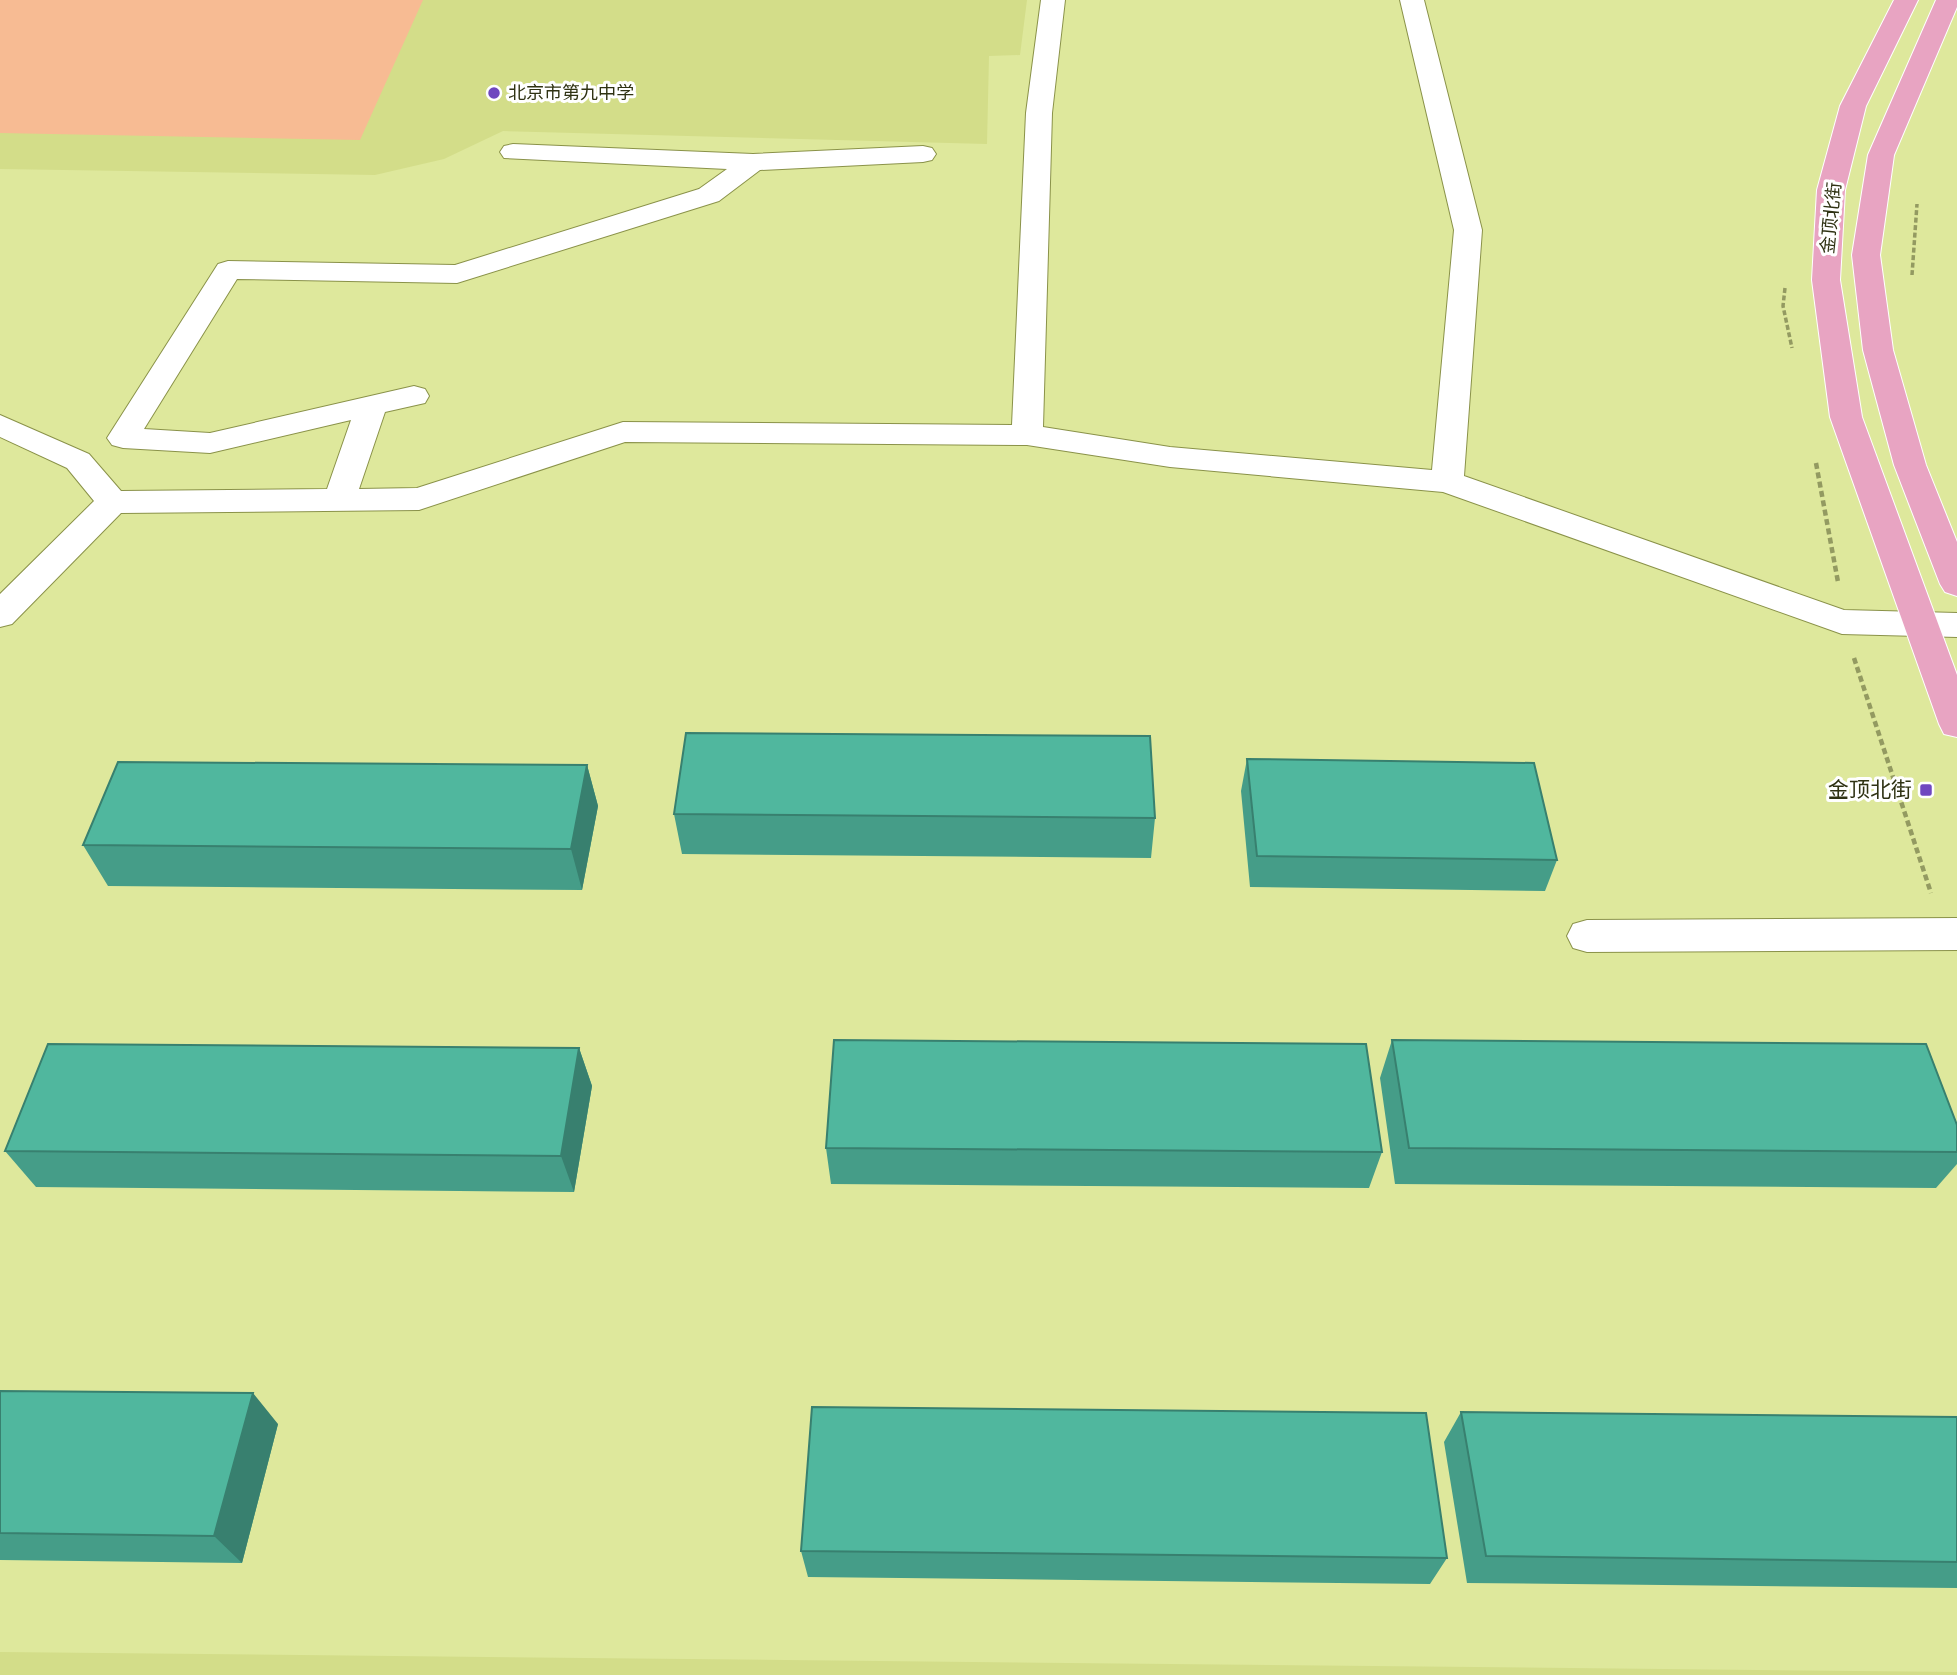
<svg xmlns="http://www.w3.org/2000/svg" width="1957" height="1675" viewBox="0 0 1957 1675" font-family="'Noto Sans','Noto Sans SC',sans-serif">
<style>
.built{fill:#d3dd89}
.green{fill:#f7bb93}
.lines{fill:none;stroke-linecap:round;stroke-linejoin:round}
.minor-casing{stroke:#8a9249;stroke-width:2}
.major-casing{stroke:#fff;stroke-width:2}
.path-far1{stroke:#939a61;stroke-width:3.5;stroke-dasharray:5 2.5;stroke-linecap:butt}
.path{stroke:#939a61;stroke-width:4.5;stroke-dasharray:6 3.5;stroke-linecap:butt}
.minor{fill:#fff;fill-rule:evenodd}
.major{fill:#e8a4c2;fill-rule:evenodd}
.wall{fill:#459d88}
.shaded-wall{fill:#38806f}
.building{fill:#50b79e;stroke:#38806f;stroke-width:2}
.poi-dot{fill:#6f47bf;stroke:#fff;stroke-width:2.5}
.labels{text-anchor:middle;stroke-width:6;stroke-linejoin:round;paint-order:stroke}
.far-poi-label{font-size:18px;fill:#2f3213;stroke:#fff;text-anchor:start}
.far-street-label{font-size:18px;fill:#2f3213;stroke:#fff}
.poi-label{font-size:21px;fill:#2f3213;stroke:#fff;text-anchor:end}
</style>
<rect width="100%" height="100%" fill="#dee89c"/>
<path class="built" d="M0 0H1027L1020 55 989 56 987 144 503 131 444 159 375 175 0 169Z
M0 1652 1957 1672V1675H0Z"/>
<path class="green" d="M0 0H423L360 140 0 133Z"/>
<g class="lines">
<defs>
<path id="minor" d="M1041 0H1065L1052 113 1043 427 1170 447 1432 470 1454 230 1400 0H1424L1482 230 1464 476 1844 610 1957 613V637L1842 634 1443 492 1170 467 1027 445 625 442 419 510 121 513 12 624 0 627V594L94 501 67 468 0 437V415L89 454 121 491 327 489 351 420 210 453 123 448 112 445 107 438 218 264 228 261 455 265 699 189 727 169 504 158 500 152 504 146 513 144 753 154 923 146 932 148 936 154 932 160 923 162 760 170 719 201 457 283 237 279 144 429 210 433 414 386 425 389 429 396 425 403 385 412 359 489 417 488 623 422 1012 425 1026 113Z
M1957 918V950L1587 952 1573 948 1567 936 1573 924 1587 920Z"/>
<path id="major" d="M1894 0H1918L1866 106 1845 190 1840 280 1862 417 1957 675V737L1944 734 1939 724 1830 417 1812 280 1817 190 1840 106Z
M1936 0H1957V7L1894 155 1880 255 1893 350 1926 465 1957 542V596L1945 592 1940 584 1894 465 1863 350 1852 255 1868 155Z"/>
</defs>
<use href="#minor" class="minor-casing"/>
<use href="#major" class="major-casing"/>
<path class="path-far1" d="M1912 275 1917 204
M1785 288 1783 306 1792 348"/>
<path class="path" d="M1816 463 1838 582
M1854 658 1931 893"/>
<use href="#minor" class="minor"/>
<use href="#major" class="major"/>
</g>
<path class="wall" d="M1247 759 1557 860 1545 891 1250 887 1241 791Z
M587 765 598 806 582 890 108 886 83 845Z
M674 814 1155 818 1151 858 682 854Z
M1392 1040 1957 1152V1164L1936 1188 1395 1184 1380 1078Z
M579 1048 592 1086 574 1192 36 1187 5 1151Z
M826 1148 1382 1152 1369 1188 831 1184Z
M0 1391 278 1424 242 1563 0 1560Z
M1461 1412 1957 1417V1588L1467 1583 1444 1442Z
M801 1551 1447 1558 1430 1584 808 1577Z"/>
<path class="shaded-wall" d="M587 765 598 806 582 890 571 849Z
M579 1048 592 1086 574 1192 561 1156Z
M253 1393 278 1424 242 1563 214 1536Z"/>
<path class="building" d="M686 733 1150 736 1155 818 674 814Z
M1247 759 1534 763 1557 860 1257 856Z
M118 762 587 765 571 849 83 845Z
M834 1040 1366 1044 1382 1152 826 1148Z
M1392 1040 1926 1044 1957 1125V1152L1409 1148Z
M48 1044 579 1048 561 1156 5 1151Z
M0 1391 253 1393 214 1536 0 1533Z
M812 1407 1426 1413 1447 1558 801 1551Z
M1461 1412 1957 1417V1562L1486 1556Z"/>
<g class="poi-dot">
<circle cx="494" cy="93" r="7"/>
<rect x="1919" y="783" width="14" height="14" rx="3.5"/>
</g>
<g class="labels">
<g class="far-poi-label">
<text x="508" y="99">北京市第九中学</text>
</g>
<g class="far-street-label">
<text transform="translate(1831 218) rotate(-84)" y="6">金顶北街</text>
</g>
<g class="poi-label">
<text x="1912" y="797">金顶北街</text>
</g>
</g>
</svg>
